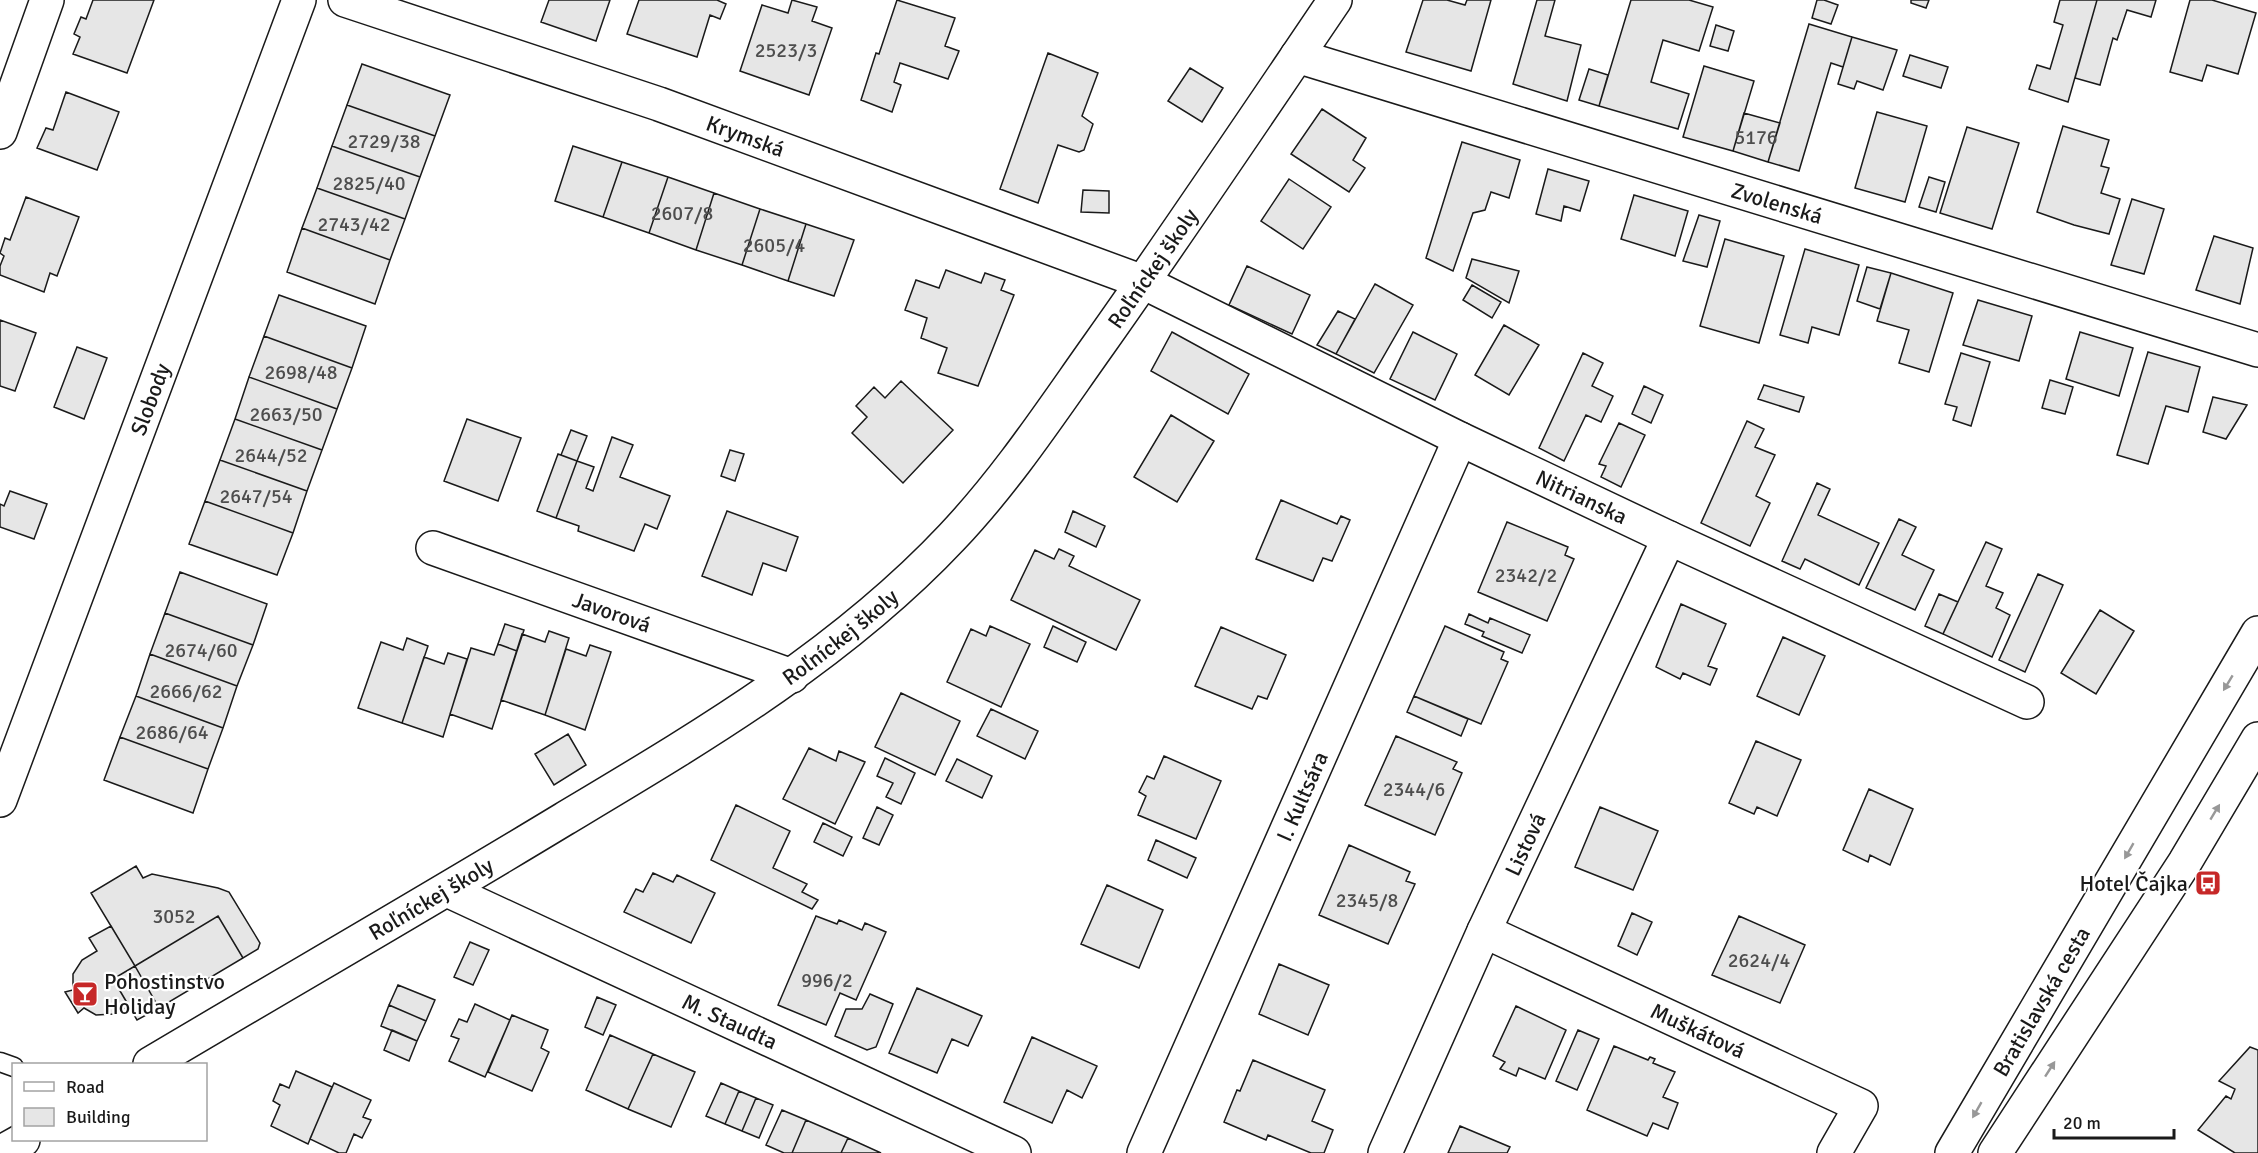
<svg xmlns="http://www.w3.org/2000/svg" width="2258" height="1153" viewBox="0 0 2258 1153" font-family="Signika,sans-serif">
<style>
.building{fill:#e6e6e6;stroke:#1a1a1a;stroke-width:1.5}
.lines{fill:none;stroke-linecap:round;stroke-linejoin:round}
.lane-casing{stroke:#1a1a1a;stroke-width:21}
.street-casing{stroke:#1a1a1a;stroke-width:36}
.secondary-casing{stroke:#1a1a1a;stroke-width:36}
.primary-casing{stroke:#1a1a1a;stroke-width:36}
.lane{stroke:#fff;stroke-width:18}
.street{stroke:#fff;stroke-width:33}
.secondary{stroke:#fff;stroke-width:33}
.primary{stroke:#fff;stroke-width:33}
.oneway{fill:#989898}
.labels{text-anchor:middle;stroke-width:4.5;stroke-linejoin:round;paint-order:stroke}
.number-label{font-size:20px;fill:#4d4d4d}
.street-label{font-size:22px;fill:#1a1a1a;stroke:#fff}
.poi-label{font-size:22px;fill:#1a1a1a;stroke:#fff;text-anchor:end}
</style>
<rect width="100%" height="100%" fill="#fff"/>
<path class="building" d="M93 0H154L127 73 73 54 80 37 74 34 81 17 86 19Z
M549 0H610L596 41 541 22Z
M639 0H717L726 4 720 19 710 15 697 57 627 34Z
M792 0 817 7 812 21 832 28 809 95 740 71 762 5 788 13Z
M897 0 955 18 945 46 959 51 948 79 900 63 894 82 901 85 892 112 861 100 876 53 879 54Z
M1423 0H1447L1465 5 1467 0H1491L1471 71 1406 52Z
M1537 0H1555L1545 36 1581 45 1567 101 1513 84Z
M1631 0H1689L1713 7 1699 51 1663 40 1651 82 1689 94 1678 129 1599 106Z
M1817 0H1824L1838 5 1831 24 1812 18Z
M1911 0H1929L1926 8 1911 3Z
M2060 0H2097L2068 102 2029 89 2037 65 2050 69 2063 25 2054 22Z
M2097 0H2156L2151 17 2127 10 2117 40 2113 38 2100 85 2075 78Z
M2190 0H2212L2256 13 2238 74 2207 65 2202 81 2170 72Z
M1809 24 1852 37 1843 67 1831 63 1799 171 1768 162Z
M1716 25 1734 31 1728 51 1710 46Z
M1852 37 1897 50 1883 90 1857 81 1854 89 1838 84Z
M1048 53 1098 73 1082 116 1093 124 1084 150 1079 152 1058 145 1038 203 1000 189Z
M1910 55 1948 67 1941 88 1903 76Z
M362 64 450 95 435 136 347 105Z
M1704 66 1754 81 1733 151 1683 137Z
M1190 68 1223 88 1202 122 1168 101Z
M1589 69 1608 75 1599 106 1579 100Z
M66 92 119 112 97 170 37 148 46 128 53 130Z
M347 105 435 136 420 177 332 146Z
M1322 109 1366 138 1353 160 1365 168 1349 192 1291 154Z
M1877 112 1927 126 1905 202 1855 188Z
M1744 113 1780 123 1768 162 1733 151Z
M2063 126 2109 140 2101 166 2109 168 2101 193 2120 199 2109 234 2074 225 2037 212Z
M1967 127 2019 143 1992 229 1940 213Z
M1462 142 1520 160 1509 198 1491 192 1485 210 1473 213 1453 271 1426 258Z
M332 146 420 177 405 219 317 188Z
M573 146 622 162 603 217 555 201Z
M622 162 668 177 649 233 603 217Z
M1548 169 1589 181 1580 211 1564 206 1561 221 1536 214Z
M668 177 714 193 696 250 649 233Z
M1929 177 1945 182 1936 212 1919 207Z
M1289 179 1331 207 1303 249 1261 221Z
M317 188 405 219 390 260 302 228Z
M1083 190 1109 191V213L1081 212Z
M714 193 760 209 742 265 696 250Z
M1634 195 1688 211 1675 256 1621 239Z
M26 197 79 217 57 276 50 273 44 292 0 275V266L4 256 0 253 5 238 10 240Z
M2132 199 2164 209 2144 274 2111 265Z
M760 209 806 224 788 281 742 265Z
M1699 215 1720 221 1707 267 1683 261Z
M806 224 854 240 834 296 788 281Z
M302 228 390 260 375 304 287 272Z
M2214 236 2253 248 2240 304 2196 290Z
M1725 239 1784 256 1759 343 1700 326Z
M1805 249 1859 265 1839 335 1812 327 1808 343 1780 335Z
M1472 259 1519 271 1509 303 1466 278Z
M1247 266 1310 295 1292 334 1229 305Z
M1867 267 1891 273 1880 309 1857 301Z
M946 270 981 283 985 273 1005 280 1001 290 1014 295 978 386 938 373 947 348 921 338 927 318 905 310 916 280 939 288Z
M1891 273 1953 293 1929 372 1899 363 1909 330 1877 321Z
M1375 284 1413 305 1374 373 1336 354Z
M1472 285 1501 302 1492 318 1463 300Z
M279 295 366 326 352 368 264 336Z
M1978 300 2032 316 2019 361 1963 345Z
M1338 311 1355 319 1336 354 1317 345Z
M0 320 36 333 15 391 0 386Z
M1504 325 1539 345 1509 395 1475 375Z
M1172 332 1249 374 1228 414 1151 371Z
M1413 332 1457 354 1435 400 1390 379Z
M2080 332 2133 348 2119 396 2066 379Z
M264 336 352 368 337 409 249 377Z
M77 347 107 358 84 419 54 407Z
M2148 352 2200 367 2188 412 2166 406 2148 464 2117 455Z
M1583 353 1603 363 1592 386 1613 396 1601 422 1586 415 1564 461 1539 448Z
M1961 353 1990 362 1971 426 1953 420 1957 407 1945 404Z
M249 377 337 409 322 450 235 419Z
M2050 380 2073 387 2065 414 2042 408Z
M901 381 953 430 903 483 852 433 867 417 856 406 874 387 885 398Z
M1764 385 1804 397 1799 412 1758 399Z
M1644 386 1663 395 1651 423 1632 414Z
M2213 397 2247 405 2226 439 2203 432Z
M1171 415 1214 441 1177 502 1134 477Z
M235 419 322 450 307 491 220 460Z
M467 419 521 438 498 501 444 481Z
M1747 421 1764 429 1755 447 1775 455 1756 496 1770 503 1750 546 1701 523Z
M1619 423 1645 435 1621 487 1601 477 1606 466 1599 464Z
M571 430 587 436 577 461 561 455Z
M612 437 633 445 620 477 670 496 657 529 645 524 634 551 578 531 579 526 556 518 577 461 594 467 586 488 593 491Z
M730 450 744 454 735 481 721 476Z
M558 454 577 461 556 518 537 511Z
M220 460 307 491 293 533 205 501Z
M1817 483 1830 489 1818 515 1879 543 1859 585 1805 559 1800 569 1782 561Z
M10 491 47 504 34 539 0 527V504L4 506Z
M1281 500 1337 524 1341 516 1350 520 1332 561 1323 558 1313 581 1256 559Z
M205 501 293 533 277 575 189 544Z
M727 511 798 537 786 571 763 563 752 595 702 576Z
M1073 511 1105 526 1096 547 1065 532Z
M1899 519 1916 527 1902 555 1934 570 1915 610 1866 588Z
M1507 522 1568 547 1565 555 1574 559 1547 621 1478 592Z
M1986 542 2002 549 1986 586 2003 593 1996 608 2010 615 1992 657 1943 634Z
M1059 549 1074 556 1069 566 1140 600 1116 650 1011 600 1035 550 1054 559Z
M180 572 267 604 253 645 165 613Z
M2038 574 2063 585 2025 672 1999 660Z
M1939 594 1958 602 1943 634 1925 626Z
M1681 604 1726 624 1708 666 1717 669 1710 685 1683 673 1680 679 1656 667Z
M2100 610 2134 631 2096 694 2061 673Z
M165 613 253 645 237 686 150 654Z
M1469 614 1488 623 1490 618 1530 635 1522 653 1482 636 1484 632 1465 624Z
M505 624 524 630 517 651 498 644Z
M990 626 1030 644 1001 707 947 682 971 629 986 636Z
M1053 626 1086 642 1077 662 1044 647Z
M1445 626 1504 652 1501 659 1508 662 1481 724 1414 696Z
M1221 627 1286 655 1267 699 1258 696 1252 709 1195 686Z
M549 631 569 638 545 715 501 700 522 634 545 642Z
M1783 637 1825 656 1799 715 1757 696Z
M407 638 428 646 402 723 358 708 381 642 403 650Z
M498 644 517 651 492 729 450 714 471 648 494 655Z
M590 645 611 652 585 730 545 715 566 649 586 656Z
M448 653 467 659 443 737 402 723 424 657 444 664Z
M150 654 237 686 223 728 136 696Z
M901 693 960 721 935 775 875 747Z
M136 696 223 728 208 769 120 737Z
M1414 696 1468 719 1461 736 1407 712Z
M991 709 1038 731 1025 759 977 736Z
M568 734 586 765 554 785 535 754Z
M1396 736 1457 762 1453 769 1462 773 1435 835 1365 805Z
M120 737 208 769 193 813 104 780Z
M1756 741 1801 760 1777 816 1757 807 1754 814 1729 803Z
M809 748 836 761 839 751 865 762 835 824 783 799Z
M1164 756 1221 781 1196 839 1138 815 1146 796 1139 792 1147 776 1154 779Z
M885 758 915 773 901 804 886 797 893 783 877 776Z
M957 759 992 776 982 798 946 781Z
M1869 789 1913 809 1890 865 1870 855 1868 862 1843 850Z
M736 805 790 831 773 868 807 884 802 892 818 900 812 909 711 860Z
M877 807 893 815 879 845 863 838Z
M1600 807 1658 831 1633 890 1575 867Z
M823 823 852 837 843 856 814 842Z
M1156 840 1196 858 1187 878 1148 860Z
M1349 845 1410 872 1406 881 1415 884 1388 944 1319 915Z
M136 866 143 878 152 874 218 888 229 892 260 943 258 949 243 958 218 916 135 966 91 893Z
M653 873 673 882 677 875 715 893 691 943 624 912 636 889 643 892Z
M1107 885 1163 910 1139 968 1081 944Z
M1632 913 1652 922 1637 955 1618 946Z
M218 916 243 958 159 1008 135 966Z
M816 916 837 924 839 920 862 930 865 923 886 932 856 1000 840 993 826 1025 778 1005Z
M1739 916 1805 945 1780 1003 1712 975Z
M111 926 135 966 113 979 129 1006 114 1014 96 1015 84 1008 78 1013 65 992 73 990V974L82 960 97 951 89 938Z
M470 942 489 950 473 985 454 977Z
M1279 964 1329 985 1308 1035 1259 1014Z
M135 966 159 1008 137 1020 113 979Z
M398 985 435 1000 426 1021 389 1005Z
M917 988 982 1016 968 1046 952 1039 937 1073 889 1053Z
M870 994 893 1004 876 1047 867 1050 835 1036 846 1009H862Z
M597 997 616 1005 603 1035 585 1027Z
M475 1004 510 1020 485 1077 449 1061 459 1039 451 1036 459 1019 467 1022Z
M389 1005 426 1021 417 1041 381 1026Z
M1516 1006 1566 1030 1545 1079 1519 1068 1516 1076 1500 1069 1505 1062 1493 1056Z
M512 1015 548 1030 541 1048 549 1052 532 1091 488 1072Z
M392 1030 417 1041 409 1061 384 1050Z
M1578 1030 1599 1039 1577 1090 1556 1081Z
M610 1035 653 1054 628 1109 586 1090Z
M1032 1037 1097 1066 1082 1098 1067 1090 1052 1123 1004 1102Z
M1614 1046 1648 1060 1650 1057 1655 1059 1653 1063 1675 1072 1663 1097 1678 1103 1668 1129 1653 1123 1647 1136 1587 1110Z
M2250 1047 2258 1050V1153H2235L2198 1130 2226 1096 2231 1099 2235 1089 2219 1081Z
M653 1054 695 1072 671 1127 628 1109Z
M1253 1060 1325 1090 1312 1121 1333 1130 1324 1153H1311L1268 1135 1266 1140 1224 1122 1237 1090 1240 1091Z
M296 1071 332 1087 308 1144 271 1126 280 1105 273 1101 280 1084 289 1088Z
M334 1083 371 1100 363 1117 371 1120 362 1138 354 1134 346 1153H339L310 1139Z
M721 1083 739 1091 725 1124 706 1116Z
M739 1091 756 1098 742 1131 725 1124Z
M756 1098 773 1105 759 1138 742 1131Z
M782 1110 806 1120 792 1153H784L766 1145Z
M806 1120 848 1138 841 1153H792Z
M1460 1126 1510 1147 1507 1153H1448Z
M848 1138 881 1153H841Z"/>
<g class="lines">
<defs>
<path id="lane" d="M0 1062 14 1067"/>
<g id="street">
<path id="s1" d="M345 0 659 104 1143 282 1460 439 1669 538 2027 702"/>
<path id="s2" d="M1297 56 2258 350"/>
<path d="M0 132 47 0"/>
<path id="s3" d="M433 548 792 676"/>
<path id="s4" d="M0 800 299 0"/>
<path id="s5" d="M447 890 1014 1153"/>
<path id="s6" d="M1484 931 1861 1106 1834 1153"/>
<path id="s7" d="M1144 1153 1460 439"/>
<path id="s8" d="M1385 1153 1484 931 1669 538"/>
</g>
<g id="secondary">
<path id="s9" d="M150 1064C288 982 427 902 564 819 701 737 841 655 952 537 1008 478 1053 409 1100 343 1180 230 1257 115 1335 0"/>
<path d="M0 1153 23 1140"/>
</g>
<g id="primary">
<path id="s10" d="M1952 1153 2258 633"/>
<path d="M1995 1153 2185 862 2258 739"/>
</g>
</defs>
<use href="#lane" class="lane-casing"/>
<use href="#street" class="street-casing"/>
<use href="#secondary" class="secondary-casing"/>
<use href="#primary" class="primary-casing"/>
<use href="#lane" class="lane"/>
<use href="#street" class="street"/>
<use href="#secondary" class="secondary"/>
<use href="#primary" class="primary"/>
</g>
<defs><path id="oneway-solid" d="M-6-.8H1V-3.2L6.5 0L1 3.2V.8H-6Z" transform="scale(1.5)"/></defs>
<g class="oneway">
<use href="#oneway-solid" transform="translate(2228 683) rotate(121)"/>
<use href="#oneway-solid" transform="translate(2215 812) rotate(-59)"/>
<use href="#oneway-solid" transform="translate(2129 851) rotate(120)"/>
<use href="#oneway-solid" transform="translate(2050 1069) rotate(-57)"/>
<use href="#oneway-solid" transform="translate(1977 1110) rotate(120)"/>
</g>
<defs>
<symbol id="bus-square" viewBox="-11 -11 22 22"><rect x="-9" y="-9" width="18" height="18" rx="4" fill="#c62828" stroke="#fff"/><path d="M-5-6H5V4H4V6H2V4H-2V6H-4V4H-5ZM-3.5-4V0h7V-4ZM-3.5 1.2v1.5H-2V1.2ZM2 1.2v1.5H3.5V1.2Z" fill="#fff"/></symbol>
<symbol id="bar-square" viewBox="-11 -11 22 22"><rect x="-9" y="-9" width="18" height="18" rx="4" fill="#c62828" stroke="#fff"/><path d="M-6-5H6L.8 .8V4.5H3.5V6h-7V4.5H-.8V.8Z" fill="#fff"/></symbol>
</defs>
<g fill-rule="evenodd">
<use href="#bus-square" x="2193" y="868" width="30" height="30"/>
<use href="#bar-square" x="70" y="979" width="30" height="30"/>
</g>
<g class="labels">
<g class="number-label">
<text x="786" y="57">2523/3</text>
<text x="1756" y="144">5176</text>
<text x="384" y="148">2729/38</text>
<text x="369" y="190">2825/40</text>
<text x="682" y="220">2607/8</text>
<text x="354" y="231">2743/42</text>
<text x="774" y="252">2605/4</text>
<text x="301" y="379">2698/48</text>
<text x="286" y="421">2663/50</text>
<text x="271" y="462">2644/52</text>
<text x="256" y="503">2647/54</text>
<text x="1526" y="582">2342/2</text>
<text x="201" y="657">2674/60</text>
<text x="186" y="698">2666/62</text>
<text x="172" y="739">2686/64</text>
<text x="1414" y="796">2344/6</text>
<text x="1367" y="907">2345/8</text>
<text x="174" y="923">3052</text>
<text x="1759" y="967">2624/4</text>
<text x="827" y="987">996/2</text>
</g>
<g class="street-label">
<text dy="8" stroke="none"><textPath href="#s1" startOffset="423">Krymská</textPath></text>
<text dy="8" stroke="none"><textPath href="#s2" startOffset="502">Zvolenská</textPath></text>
<text dy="8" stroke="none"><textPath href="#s9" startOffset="1298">Roľníckej školy</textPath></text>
<text dy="8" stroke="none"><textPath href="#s4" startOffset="428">Slobody</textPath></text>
<text dy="8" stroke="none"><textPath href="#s1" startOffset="1335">Nitrianska</textPath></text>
<text dy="8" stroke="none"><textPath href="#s3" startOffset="190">Javorová</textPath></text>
<text dy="8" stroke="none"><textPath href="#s9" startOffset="812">Roľníckej školy</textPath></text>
<text dy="8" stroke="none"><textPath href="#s7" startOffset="390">I. Kultsára</textPath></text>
<text dy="8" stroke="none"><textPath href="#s8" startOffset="339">Listová</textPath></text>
<text dy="8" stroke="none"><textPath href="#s9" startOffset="326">Roľníckej školy</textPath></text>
<text dy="8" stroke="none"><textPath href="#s10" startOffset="176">Bratislavská cesta</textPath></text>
<text dy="8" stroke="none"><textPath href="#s5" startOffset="312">M. Staudta</textPath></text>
<text dy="8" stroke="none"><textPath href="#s6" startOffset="236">Muškátová</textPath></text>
</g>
<g class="poi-label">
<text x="2188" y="891">Hotel Čajka</text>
<text x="104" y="989" text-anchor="start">Pohostinstvo<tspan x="104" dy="25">Holiday</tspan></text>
</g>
</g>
<rect x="12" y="1063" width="195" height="78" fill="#ffffff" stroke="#a3a3a3" stroke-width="1.5"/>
<rect x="24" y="1082" width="30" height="9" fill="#ffffff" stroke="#a3a3a3" stroke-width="1.5"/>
<text x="66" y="1093" font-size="18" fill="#1a1a1a">Road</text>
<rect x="24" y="1108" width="30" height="18" fill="#e6e6e6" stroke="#a3a3a3" stroke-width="1.5"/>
<text x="66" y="1123" font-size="18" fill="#1a1a1a">Building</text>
<path d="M2054 1129v9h120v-9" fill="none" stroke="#1a1a1a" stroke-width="3"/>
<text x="2063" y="1129" font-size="18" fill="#1a1a1a" stroke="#ffffff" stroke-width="4.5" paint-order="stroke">20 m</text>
</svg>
